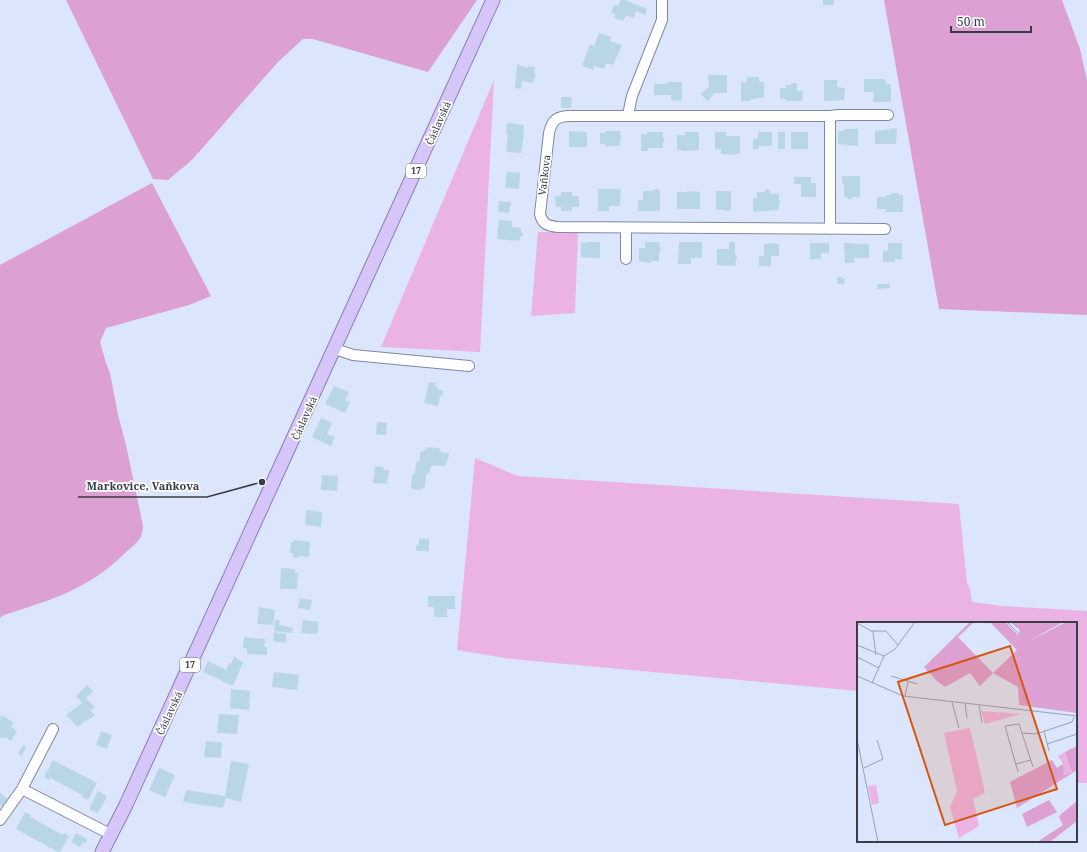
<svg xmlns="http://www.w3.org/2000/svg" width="1087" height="852" viewBox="0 0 1087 852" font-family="'Noto Serif',serif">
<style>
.green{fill:#ebb3e3}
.forest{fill:#dca0d3}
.building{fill:#b9d6e7}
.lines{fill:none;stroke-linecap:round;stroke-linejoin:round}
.minor-casing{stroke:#7e89a1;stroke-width:12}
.major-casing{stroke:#8d7cb6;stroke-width:15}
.minor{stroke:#fff;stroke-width:10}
.major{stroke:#d6c5f8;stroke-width:13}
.labels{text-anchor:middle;stroke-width:3.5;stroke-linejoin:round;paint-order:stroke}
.shield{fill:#fff;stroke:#73767e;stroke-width:1}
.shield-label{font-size:9px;font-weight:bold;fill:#373c46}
.street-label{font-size:10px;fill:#373c46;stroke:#fff}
.inset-road{fill:none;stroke:#99a1b3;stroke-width:1}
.view{fill:#d65612;fill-opacity:0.15;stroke:#d65612;stroke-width:2}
.inset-edge{fill:none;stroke:#373c46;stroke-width:2}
.leader{fill:none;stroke:#373c46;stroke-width:1.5}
.callout-dot{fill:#373c46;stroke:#fff;stroke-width:1.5}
.callout-label{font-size:11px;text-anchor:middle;font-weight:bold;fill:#373c46;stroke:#fff;stroke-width:3.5;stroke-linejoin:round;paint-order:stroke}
</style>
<rect width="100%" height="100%" fill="#dbe5fb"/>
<path class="green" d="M494 80 480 352 381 347Z
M538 232H578L575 313 531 316Z
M475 458 518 476 959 504 967 583 970 589 972 602 1003 606 1087 611V783H1076V623H858V691L512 659 457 650Z"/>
<path class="forest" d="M66 0H477L428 72 313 39H303L278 62 192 160 168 180 153 179Z
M884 0H1062L1080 49 1087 80V315L939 309Z
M152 183 211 296 189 305 106 328 100 342 106 363 110 373 118 415 126 445 143 526C142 541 136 543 125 553 89 589 51 600 4 615L0 618V265Z"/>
<path class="building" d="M621 0H625L647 9 645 15 636 11 634 18 627 16 625 17 623 21 614 18 615 14 611 13 614 5 618 6Z
M823 0H834V5H823Z
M599 33 611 37 610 41 622 45 613 65 606 63 604 69 594 66 593 70 582 66 590 44 594 46Z
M517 64 527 68 528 66 535 67 534 72 536 74 533 83 522 81 521 89 515 88Z
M708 75H727V93H715L708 101 700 94 709 87Z
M747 77H759V80L760 82H764V98H757V99H751V101H741V82H747Z
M864 79H885L886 84H891V102H873L874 92H864Z
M824 80H837V87L845 88 844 100 824 101Z
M667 82H682V100L675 101 671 100V95H654V84H667Z
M793 83H796L797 86V91H803L802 101H786V99H780V88H786V85H791Z
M561 97H572L571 108H561Z
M507 123 524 125 523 135H524L521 153 506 152 508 134H506Z
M892 128 897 129 896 144H875V131L891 129Z
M844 129H858V146L838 144V131H844Z
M569 131 587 132V147H569Z
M605 131H620L621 140 620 142V146H605V144H600V133H606Z
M647 132H663V137L665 139 663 143V148H648V151H641V134H647Z
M685 132H699V150L682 151V150H677V135H685Z
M715 132H726V136H740V154H736L735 155 721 154V149H715Z
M758 132H772V146H759L758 149H753V139H758Z
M778 132H785V149H778Z
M791 132H808V149H791Z
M507 172 520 173 519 189 505 188Z
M842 176H860V197H852L851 199H848L847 197H844V183H842Z
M794 177H811V183H816V197H801V184H794Z
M598 189H621L620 206H609V211H598Z
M655 189H658L660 191V211H638V200H643V191H652Z
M766 189H769L771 194H779V200L780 201 778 210 753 212V198H757V192H765Z
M687 191 700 192V209H677V192H687Z
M716 191H731V210L725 211 724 210H716Z
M561 192H572V196H579V207H572V211H561V207H556L555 196H561Z
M891 193H898L899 195H903V212H886V209H877V197H886V195H891Z
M499 201 511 202 509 213 498 212Z
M499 220 512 221V227L521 228V231L523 233V236L520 237V241L497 239Z
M587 242H600V258L581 257V243H587Z
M645 242H659L661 251 659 252V261H652L650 263 639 261V248H645Z
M679 242H702V258H691V264H678Z
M729 242H735V255L737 256 735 266 717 265V249H729Z
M770 243 779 244V256H771V266H759V256H764V244H770Z
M810 243H829V253H821V259H810Z
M844 243 869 244V258H854V263H845Z
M888 243H902V259H895V262H883V251H888Z
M837 277H842V279H845L844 284H837Z
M877 284H890V288L877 289Z
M429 382 436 383 435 387H438V389L443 391 442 396H440L438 406 424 403Z
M334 386 349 392 345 400 350 402 345 413 325 404Z
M321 418 332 423 327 434 335 437 331 446 312 437Z
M377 422 387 423 386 435 376 434Z
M427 447 439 448 441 452 449 453 448 459 445 466 433 465 430 468V472L426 475 425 487 418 490 412 489 411 487 412 475 415 473 416 463 420 460V452L424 451Z
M375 466 384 467 383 470H389L387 484 373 483Z
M322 475 338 476 337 491 321 490Z
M306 510 322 512 321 527 305 525Z
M419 539H429V551H416V545L419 546Z
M294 540 310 542 309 557 299 556V558L293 557V553H290L291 542H294Z
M281 568 295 569V573H298L297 589H280Z
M428 596H455V609H447V617H434V607H428Z
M300 598 312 600 310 610 298 608Z
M259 607 275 610 273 625 257 624Z
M275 620H280L279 625 293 628 292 633 274 631Z
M303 620 319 622 317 634 301 633Z
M274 632 286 634V643L273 641Z
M244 637 265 639 264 647H267V655L247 654V648H243Z
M234 657 243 662 233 686 203 672 208 661 226 670 229 663 231 664Z
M274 672 299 675 297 690 272 687Z
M87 685 93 691 86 698 95 707 91 711 95 715 87 721 86 720 78 727 66 715 82 703 76 696Z
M231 689 250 691 249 710 230 708Z
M219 714 239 715 237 734 217 733Z
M2 715 14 723 11 727 17 731 11 741 4 737 3 739 1 737 0 739V718Z
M101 731 112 735 107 749 96 745Z
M206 741 222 742 221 758 204 757Z
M23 745 26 747 22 756 18 754Z
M53 760 97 783 88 800 82 797 83 796 75 791 50 778 49 780 44 777Z
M231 761 249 764 241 802 226 798 223 808 183 802 186 790 225 796Z
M159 768 175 775 165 797 149 790Z
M98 791 107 796 98 813 89 809Z
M0 793 8 799 2 807 0 805Z
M25 812 31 815 30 817 46 826 63 835 64 833 69 836 60 852H58L16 829Z
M76 833 87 839 85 844 83 842 80 847 71 842Z"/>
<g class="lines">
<defs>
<path id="minor" d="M628 115 632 96 662 20V0
M830 229V116
M885 229 558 227C548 226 542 224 540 214L549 133C552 120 557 116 570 116H830L839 115H888
M626 259V228
M335 349 353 355 469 366
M22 789 112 835
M0 820 22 789 53 729"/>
<path id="major" d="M102 852 125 807 493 0"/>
</defs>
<use href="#minor" class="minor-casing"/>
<use href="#major" class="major-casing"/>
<use href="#minor" class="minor"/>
<use href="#major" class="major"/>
</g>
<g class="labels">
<g class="shield">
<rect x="406" y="164" width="20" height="14" rx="3"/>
<rect x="180" y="658" width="20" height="14" rx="3"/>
</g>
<g class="shield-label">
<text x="416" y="174">17</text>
<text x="190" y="668">17</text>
</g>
<g class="street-label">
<text transform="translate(438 123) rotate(-66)" y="4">Čáslavská</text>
<text transform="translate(544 175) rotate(-83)" y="4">Vaňkova</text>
<text transform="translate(304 418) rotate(-66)" y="4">Čáslavská</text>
<text transform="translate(169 713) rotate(-65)" y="4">Čáslavská</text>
</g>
</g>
<g transform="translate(857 622)">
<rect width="220" height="220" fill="#dbe5fb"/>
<path d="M124 89 164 92 128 102ZM113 106 128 171 116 177 122 204 102 216 93 185 100 169 87 111ZM208 130 216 149 207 153 206 142 201 134ZM19 163 22 181 15 183 11 164Z" fill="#ebb3e3"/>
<path d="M113 0H117L101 15 136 51 123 64 113 51 88 65 80 59 67 45ZM133 0H148L161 13 163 8 153 0H206L167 22 209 0H220V91L162 83 161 65 136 51 160 28ZM220 124V148L160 186 153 160 195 138 200 146 206 142 207 153 215 150 208 130ZM192 178 200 190 170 205 165 192ZM220 179V199L193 220H180L206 203 202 195 204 192Z" fill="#dca0d3"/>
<path class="inset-road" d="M150 0 161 11M0 1 16 10 19 33M15 9H29L41 23M0 23 27 34M0 35 22 46M0 54 46 74 220 94M34 54 60 62M15 61 27 34 38 27 58 0M48 74 51 60M95 80 102 106M108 81 110 96M122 83 125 101M187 109 192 129M165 111 179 112 215 100 217 95M0 117 21 220M190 122 220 112M159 142 174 138M7 146 26 137 20 118M161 150 148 104 162 102 176 145"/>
<path class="view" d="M153 24 200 167 88 203 41 60Z"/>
<rect width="220" height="220" class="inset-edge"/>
</g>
<path class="leader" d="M262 482L207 497H78"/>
<circle class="callout-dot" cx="262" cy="482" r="4"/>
<g class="callout-label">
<text x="143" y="490">Markovice, Vaňkova</text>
</g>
<path d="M951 26v6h80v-6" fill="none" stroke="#373c46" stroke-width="2"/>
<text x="957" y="26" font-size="12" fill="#373c46" stroke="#ffffff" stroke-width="3" paint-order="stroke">50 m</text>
</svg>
